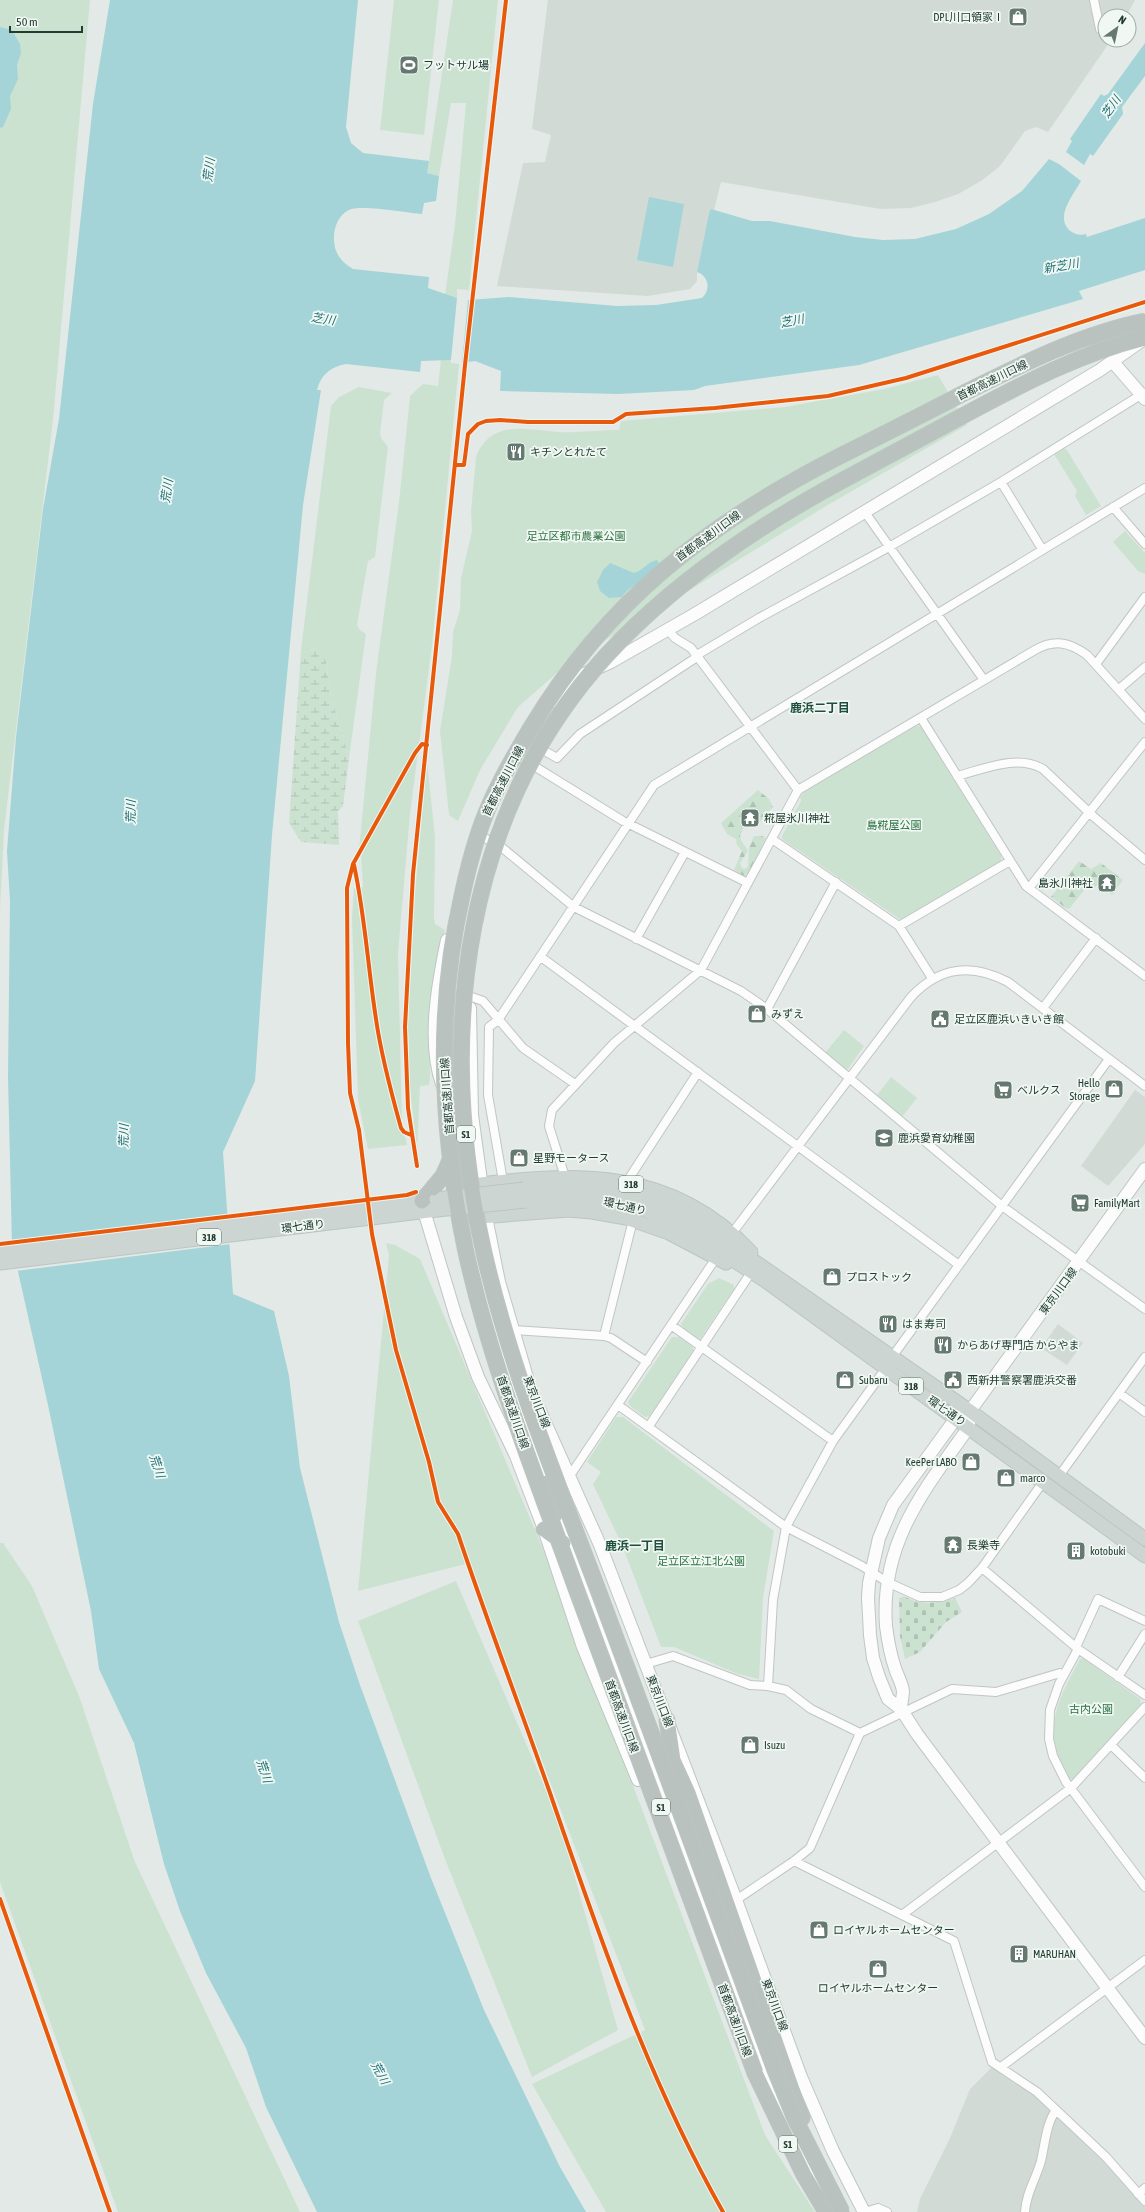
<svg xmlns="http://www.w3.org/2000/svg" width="1145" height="2212" viewBox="0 0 1145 2212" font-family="'Asap Condensed','Noto Sans JP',sans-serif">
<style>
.built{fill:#d1dad5}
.green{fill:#cce2d1}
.forest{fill:url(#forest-firs)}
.wetland{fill:url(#wetland-marsh)}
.cemetery{fill:url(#cemetery-stones)}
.water{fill:#a4d4d7}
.pier{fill:#e3e9e6}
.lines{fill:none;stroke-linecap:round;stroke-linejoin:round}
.street-casing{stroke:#c0c6c3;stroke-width:10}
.secondary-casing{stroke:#bfc6c3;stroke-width:14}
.primary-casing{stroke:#bcc5c2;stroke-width:15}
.highway-casing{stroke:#bcc5c2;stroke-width:17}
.street{stroke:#fbfcfb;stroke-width:8}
.secondary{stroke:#fbfcfb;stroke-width:12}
.primary{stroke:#cdd5d2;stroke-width:13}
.highway{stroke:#bac2c0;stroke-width:15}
.primary-bridge-casing{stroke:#bcc5c2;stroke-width:15;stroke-linecap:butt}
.highway-bridge-casing{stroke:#bcc5c2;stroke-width:17;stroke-linecap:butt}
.primary-bridge{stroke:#cdd5d2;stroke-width:13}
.highway-bridge{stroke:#bac2c0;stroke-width:15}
.cycleway-casing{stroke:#f1f8f4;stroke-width:6}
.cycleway{stroke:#e8590c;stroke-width:4}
.labels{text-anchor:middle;stroke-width:3.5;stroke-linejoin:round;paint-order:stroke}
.shield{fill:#f1f8f4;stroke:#5f746c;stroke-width:1}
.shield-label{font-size:10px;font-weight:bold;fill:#213c32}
.poi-label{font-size:11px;fill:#213c32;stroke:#f1f8f4;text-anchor:start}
.street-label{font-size:11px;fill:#213c32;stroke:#f1f8f4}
.park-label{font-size:11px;fill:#2c7241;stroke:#f1f8f4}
.water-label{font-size:12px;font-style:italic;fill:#1c7077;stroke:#f1f8f4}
.neighbourhood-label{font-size:12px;font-weight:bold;fill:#1d4e3e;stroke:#f1f8f4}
</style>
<defs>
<pattern id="forest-firs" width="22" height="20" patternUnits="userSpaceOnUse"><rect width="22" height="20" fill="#cce2d1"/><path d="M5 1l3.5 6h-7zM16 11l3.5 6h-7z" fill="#afc3b4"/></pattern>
<pattern id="wetland-marsh" width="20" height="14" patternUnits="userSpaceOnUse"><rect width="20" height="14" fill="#cce2d1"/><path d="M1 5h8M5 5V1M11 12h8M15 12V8" fill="none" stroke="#afc3b4"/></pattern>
<pattern id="cemetery-stones" width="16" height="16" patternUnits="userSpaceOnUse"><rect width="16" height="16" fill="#cce2d1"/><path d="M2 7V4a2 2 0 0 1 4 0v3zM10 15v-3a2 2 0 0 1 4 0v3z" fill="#afc3b4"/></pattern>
</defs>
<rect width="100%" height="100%" fill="#e3e9e6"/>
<path class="built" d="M548 0H1135L1126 16H1105V40H1111L1048 132 1036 127 1025 131 1000 166 981 181 958 194 935 202 911 208 881 209 721 182 714 210H711L709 213 697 272V281L690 289 648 296 497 286 523 163 545 162 551 135 532 129Z
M1135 1090 1145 1097V1144L1108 1186 1081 1166Z
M1058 1324 1083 1343 1067 1365 1041 1348Z
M992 2067 1035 2096 1106 2164 1145 2207V2212H917L920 2199 950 2138 970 2089Z"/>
<path class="green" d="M0 0H90L53 420 4 830 0 910Z
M394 0H439L424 135 380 130Z
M453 0H498L469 290 457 289V298L445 295 455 225 466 103H451L439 176 427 173Z
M441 360H451V363L459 364 432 645 410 814 398 953 402 1125 407 1145 368 1149 358 1099 352 918 354 888 363 887 361 853 359 850 376 673 399 502 410 396 423 384 438 386Z
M938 375 967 425 826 506 664 606 600 643 558 672 518 707 480 770 458 821 449 815 440 731 452 656 453 632 460 610 461 578 472 531 471 511 476 457C491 418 528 430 560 432 579 433 600 430 619 430L621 421 785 407 884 389Z
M359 387 392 393 384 400 380 433 381 438 388 447 375 557 368 561 357 625 360 630 366 634 349 758 331 696 326 662 317 649 301 650 331 406 339 397Z
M1064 448 1067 450 1101 506 1086 515 1075 496 1077 491 1054 454Z
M1125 531 1145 553V574L1138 571 1113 542Z
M915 725 921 727 1001 856V863L901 920 782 839V836L801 801 800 797 805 791Z
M427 762 435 837 434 918 435 924 445 930C434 971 431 1003 429 1045 428 1059 432 1072 429 1085L420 1086 417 1150 409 1079 407 980Z
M844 1030 864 1046 848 1069H845L825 1053Z
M891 1077 917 1098 902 1117 877 1095Z
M386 1243 395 1245 420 1259 549 1563 765 2135 815 2212H606L532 2084 645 2030 474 1583 470 1563 358 1591 389 1255Z
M719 1278 734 1285V1289L700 1339C694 1337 683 1330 681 1324L708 1284Z
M672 1337H679L693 1347V1351L650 1416 645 1417 630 1406 628 1402Z
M616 1417H623L774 1531 763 1598 759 1679 738 1674 674 1647H661L622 1545 593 1484 601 1472 587 1462Z
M0 1543H3L32 1586 79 1696 135 1862 300 2212H118L0 1882Z
M456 1581 558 1818 618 2030 532 2077 445 1859 358 1621Z
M1083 1658 1140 1699 1141 1704 1074 1780 1069 1779C1041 1731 1056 1703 1080 1659Z"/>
<path class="forest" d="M758 790 769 799 773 807 759 823 747 820 740 835 741 840 748 851 740 863 742 868 745 869 748 866 749 848 754 836H762L766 838 749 873 744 876 734 870 742 851 737 845 736 839 727 834 721 823Z
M1079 861 1091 869 1101 863 1123 880 1112 895 1109 892 1111 889 1101 882 1095 887 1085 889 1070 908 1067 909 1051 897Z"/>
<path class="wetland" d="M317 649 322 652 326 662 331 696 349 758 343 806 338 811 339 845 301 842 289 823 301 650Z"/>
<path class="cemetery" d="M904 1596C920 1606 938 1603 955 1598L962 1612 946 1622 920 1652 905 1659 900 1636 899 1598Z"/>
<path class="water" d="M110 0H358L346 127 351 143 363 153 429 161 427 173 439 176 436 201 424 203 422 214C408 213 360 204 349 210 338 215 333 229 334 241 335 255 342 262 353 269L429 277 428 288 457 298 451 360 421 361 420 372 346 364C331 367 321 374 317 390H321L303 505 272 835 255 1081 223 1152 233 1294 274 1311 289 1376 300 1468 339 1622 360 1685 431 1878 484 2010 560 2167 586 2212H317L266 2107 246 2048 206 1973 180 1911 164 1864 134 1743 99 1669 91 1611 48 1405 12 1245 8 1077 10 901 7 851 16 737 43 509 59 419 93 104Z
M0 27 12 30 20 44 21 53 17 65 18 79 10 96 11 109 3 127 0 128Z
M1145 43V76L1122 107 1123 114 1093 156 1090 154 1084 165 1066 152 1072 141 1070 139 1101 94 1104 96 1108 94Z
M1049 159 1059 164 1081 181C1074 194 1055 216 1069 230 1074 234 1080 236 1086 234L1087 237 1145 218V270L1079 291 1083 299 859 365 705 386 694 390 618 394 500 391 501 371 475 361 462 363 468 300 509 297 617 306 656 305 702 298C711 290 709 276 697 272L709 213 711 209 752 221H770L855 237 883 240 915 239 956 229 989 214 1022 191Z
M649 197 684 204 673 267 637 260Z
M657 560 662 568 654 582C638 583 631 585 622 597L609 598 600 591 597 582 603 570 610 563 634 573C644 570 647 562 657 560Z"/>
<path class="pier" d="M229 1214 231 1244 16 1271 10 1245V1241Z"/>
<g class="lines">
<defs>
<path id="street" d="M1094 0 1100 29
M1001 482 1042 549
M1113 507 1145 544
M864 511 984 680
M667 629 675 638 691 648 798 790
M1096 664 1145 597
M1119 689 1145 667
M921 718 1026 886 1145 976
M543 750 557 758 580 734 694 659 697 655 759 618 889 547 1001 482 1144 393
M513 753 623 821 748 883
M957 776C985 769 1016 754 1043 769L1094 817 1145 860
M477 834 500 846 574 907 741 991 767 1009 1002 1206 1145 1309
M772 839 899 926 1010 861
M1029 888 1145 742
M899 926 932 978
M636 939 685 852
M541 957 959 1265
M469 996 483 1001 523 1048 575 1084
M1043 1008 1096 938
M767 1009 836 882
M565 1177 549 1126 552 1110 614 1043 701 970 798 790 1035 650C1054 639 1069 642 1087 655L1145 719
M503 1181 488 1095 489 1027 498 1020 654 785 1145 488
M626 1183 698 1072
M733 1232 911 997C940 966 972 963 1008 982L1145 1086
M671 1325 833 1441
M514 1330 604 1336 611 1338 647 1362
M604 1336 633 1220
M892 1357 1109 1059
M1119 1393 1145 1412
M618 1405 786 1527 862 1566 887 1582 920 1597H942L959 1590 968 1583 982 1568 1043 1482
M649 1426 752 1271
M1059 1476 1145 1357
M569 1477 716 1258
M982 1568 1078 1649 1145 1695
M1076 1647 1098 1599 1145 1621
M1078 1649 1059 1684 1050 1710 1049 1739 1053 1756 1066 1782 1145 1887
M646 1664 673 1656 750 1685 768 1686 786 1690 811 1709 860 1733 952 1689 996 1692 1060 1673 1064 1675
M1118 1677 1145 1634
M768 1686 773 1600 786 1527 833 1441 886 1368
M1111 1745 1145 1778
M794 1861 954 1941 992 2062 1037 2092 1106 2157 1145 2201
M736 1900 794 1861 810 1848 860 1733
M902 1915 1071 1788 1145 1707
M1001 2067 1145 1960
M1138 2194 1145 2188
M865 2212 878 2208 887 2212
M1025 2212C1026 2193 1036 2179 1041 2161 1045 2144 1046 2124 1056 2110"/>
<path id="secondary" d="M1113 362 1145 399
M552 702 584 674 611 662 695 614 1100 370 1144 339
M470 1008 472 1115 486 1217 499 1282 531 1391 600 1545 736 1900 801 2077 833 2151 864 2212
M442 1084C427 1041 438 983 447 940
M451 1113 463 1173
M1145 1169 970 1411 956 1418 893 1505 879 1538 869 1583 868 1598 870 1635 873 1658 879 1677 888 1699 901 1709 917 1734 1145 2038
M467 1209 478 1266 530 1439 726 1972 786 2122 835 2211
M424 1211 456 1317 478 1377 516 1456 544 1529 583 1647 638 1780
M901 1709C901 1703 903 1697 903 1691 902 1683 897 1675 895 1668 890 1654 888 1641 886 1626 880 1543 924 1490 969 1427V1419"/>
<path id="primary" d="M465 1186C572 1172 670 1165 751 1252
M524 1189C589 1184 643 1192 701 1224L970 1411 1145 1539
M526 1201 570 1199 605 1201 642 1209 674 1222 764 1280 1145 1556
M468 1218 568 1210 592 1212 626 1218 669 1233 726 1263
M0 1252 432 1200
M0 1263 437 1210"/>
<path id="highway" d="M422 1201 433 1188
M547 1483 555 1515
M544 1529 563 1543
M667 1720 673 1760 688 1793 802 2118
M755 2073 804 2175 826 2212"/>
</defs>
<use href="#street" class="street-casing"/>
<use href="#secondary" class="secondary-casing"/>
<use href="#primary" class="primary-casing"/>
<use href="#highway" class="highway-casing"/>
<use href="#street" class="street"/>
<use href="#secondary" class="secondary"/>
<use href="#primary" class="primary"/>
<use href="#highway" class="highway"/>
<defs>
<path id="primary-bridge" d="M436 1199 524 1189
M437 1210 526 1201"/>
<path id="highway-bridge" d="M433 1188 443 1176 451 1158
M755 2073C694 1910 633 1747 574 1583 535 1474 491 1366 466 1252 441 1135 435 1014 462 896 468 868 475 840 486 813 498 783 515 754 532 726 607 601 709 523 838 457 880 436 922 415 964 393 1022 364 1081 334 1145 321
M842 2212 795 2119 775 2070C717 1913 660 1755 601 1598 558 1484 511 1371 484 1253 435 1038 460 804 620 641 686 574 763 523 845 479 886 457 927 435 968 413 1026 382 1082 353 1145 337"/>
</defs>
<use href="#primary-bridge" class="primary-bridge-casing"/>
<use href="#highway-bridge" class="highway-bridge-casing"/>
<use href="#primary-bridge" class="primary-bridge"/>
<use href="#highway-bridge" class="highway-bridge"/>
<defs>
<path id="cycleway" d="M456 465H464L468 434 478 424 486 421 500 420 528 422H613L626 414 715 408 828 396 906 378 1145 302
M427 745 422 744 415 753 353 864 347 888 348 1043 350 1093 359 1130 372 1234 396 1350 429 1462 438 1502 458 1534C487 1621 520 1707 550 1793 599 1936 648 2079 723 2212
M354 865C365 916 368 968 376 1019 381 1055 391 1092 401 1128L404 1132 411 1135
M417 1166 408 1108 405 1027 413 874 465 365 506 0
M0 1244 407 1195 416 1192
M0 1899 110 2212"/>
</defs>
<use href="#cycleway" class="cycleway-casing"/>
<use href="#cycleway" class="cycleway"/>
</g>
<defs>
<symbol id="shop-square" viewBox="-11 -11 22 22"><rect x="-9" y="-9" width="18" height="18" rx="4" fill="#657971" stroke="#f1f8f4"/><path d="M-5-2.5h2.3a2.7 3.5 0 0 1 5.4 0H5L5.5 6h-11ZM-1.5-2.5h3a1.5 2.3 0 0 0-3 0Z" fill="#fff"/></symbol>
<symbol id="stadium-square" viewBox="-11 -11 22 22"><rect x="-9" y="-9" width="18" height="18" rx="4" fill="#657971" stroke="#f1f8f4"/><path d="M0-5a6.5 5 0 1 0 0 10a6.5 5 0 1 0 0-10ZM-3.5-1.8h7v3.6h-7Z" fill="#fff"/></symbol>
<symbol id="restaurant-square" viewBox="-11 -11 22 22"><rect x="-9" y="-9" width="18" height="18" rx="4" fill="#657971" stroke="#f1f8f4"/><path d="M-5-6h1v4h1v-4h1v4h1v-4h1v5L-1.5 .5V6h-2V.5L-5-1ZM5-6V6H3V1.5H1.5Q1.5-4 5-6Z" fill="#fff"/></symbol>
<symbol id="temple-square" viewBox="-11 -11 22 22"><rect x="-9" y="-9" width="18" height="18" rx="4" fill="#657971" stroke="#f1f8f4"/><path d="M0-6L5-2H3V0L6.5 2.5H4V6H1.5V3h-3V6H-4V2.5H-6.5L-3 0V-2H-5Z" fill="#fff"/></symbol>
<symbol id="civic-square" viewBox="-11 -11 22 22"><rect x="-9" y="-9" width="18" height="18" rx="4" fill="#657971" stroke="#f1f8f4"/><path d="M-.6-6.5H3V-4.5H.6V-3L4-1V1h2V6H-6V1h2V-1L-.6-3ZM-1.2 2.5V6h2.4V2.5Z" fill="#fff"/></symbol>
<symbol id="supermarket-square" viewBox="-11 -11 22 22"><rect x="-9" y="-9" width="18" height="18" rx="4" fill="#657971" stroke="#f1f8f4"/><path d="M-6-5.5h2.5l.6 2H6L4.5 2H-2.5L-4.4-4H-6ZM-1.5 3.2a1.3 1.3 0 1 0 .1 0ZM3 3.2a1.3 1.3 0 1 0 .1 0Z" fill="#fff"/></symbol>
<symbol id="school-square" viewBox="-11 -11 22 22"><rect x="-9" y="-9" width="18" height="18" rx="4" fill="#657971" stroke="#f1f8f4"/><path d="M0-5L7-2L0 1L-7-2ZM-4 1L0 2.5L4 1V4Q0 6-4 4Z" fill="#fff"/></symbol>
<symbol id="building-square" viewBox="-11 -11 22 22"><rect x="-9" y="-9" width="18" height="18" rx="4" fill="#657971" stroke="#f1f8f4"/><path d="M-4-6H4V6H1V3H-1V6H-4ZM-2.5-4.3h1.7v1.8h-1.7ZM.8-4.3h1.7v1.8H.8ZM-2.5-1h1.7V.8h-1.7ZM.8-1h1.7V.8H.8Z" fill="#fff"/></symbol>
</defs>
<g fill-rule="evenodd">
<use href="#shop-square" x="1007" y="6" width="22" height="22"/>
<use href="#stadium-square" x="398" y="54" width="22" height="22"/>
<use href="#restaurant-square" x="505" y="441" width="22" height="22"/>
<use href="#temple-square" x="739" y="807" width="22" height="22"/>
<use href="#temple-square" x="1096" y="872" width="22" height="22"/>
<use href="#shop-square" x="746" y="1003" width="22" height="22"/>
<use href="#civic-square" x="929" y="1008" width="22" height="22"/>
<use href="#shop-square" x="1103" y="1078" width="22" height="22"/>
<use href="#supermarket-square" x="992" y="1079" width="22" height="22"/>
<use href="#school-square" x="873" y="1127" width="22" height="22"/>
<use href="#shop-square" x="508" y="1147" width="22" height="22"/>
<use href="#supermarket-square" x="1069" y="1192" width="22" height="22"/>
<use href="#shop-square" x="821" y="1266" width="22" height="22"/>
<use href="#restaurant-square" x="877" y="1313" width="22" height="22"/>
<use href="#restaurant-square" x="932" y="1334" width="22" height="22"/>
<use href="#shop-square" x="834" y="1369" width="22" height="22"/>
<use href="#civic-square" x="942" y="1369" width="22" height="22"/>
<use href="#shop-square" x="960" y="1451" width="22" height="22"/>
<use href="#shop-square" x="995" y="1467" width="22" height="22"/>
<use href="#temple-square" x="942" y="1534" width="22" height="22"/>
<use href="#building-square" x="1065" y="1540" width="22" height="22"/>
<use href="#shop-square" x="739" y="1734" width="22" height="22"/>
<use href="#shop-square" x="808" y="1919" width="22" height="22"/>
<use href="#building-square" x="1008" y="1943" width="22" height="22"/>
<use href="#shop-square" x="867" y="1958" width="22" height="22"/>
</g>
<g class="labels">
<g class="shield">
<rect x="457" y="1126" width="18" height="16" rx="3"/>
<rect x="619" y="1176" width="24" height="16" rx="3"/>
<rect x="197" y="1229" width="24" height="16" rx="3"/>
<rect x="899" y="1378" width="24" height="16" rx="3"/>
<rect x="652" y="1799" width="18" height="16" rx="3"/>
<rect x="779" y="2136" width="18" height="16" rx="3"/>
</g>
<g class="shield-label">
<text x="466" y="1138">S1</text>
<text x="631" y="1188">318</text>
<text x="209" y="1241">318</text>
<text x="911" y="1390">318</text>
<text x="661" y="1811">S1</text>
<text x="788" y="2148">S1</text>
</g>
<g class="poi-label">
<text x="1004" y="21" text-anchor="end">DPL川口領家Ⅰ</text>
<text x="423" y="69">フットサル場</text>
<text x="530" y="456">キチンとれたて</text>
<text x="764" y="822">糀屋氷川神社</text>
<text x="1093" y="887" text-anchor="end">島氷川神社</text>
<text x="771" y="1018">みずえ</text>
<text x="954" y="1023">足立区鹿浜いきいき館</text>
<text x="1100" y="1087" text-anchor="end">Hello<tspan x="1100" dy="13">Storage</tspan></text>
<text x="1017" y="1094">ベルクス</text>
<text x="898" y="1142">鹿浜愛育幼稚園</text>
<text x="533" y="1162">星野モータース</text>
<text x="1094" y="1207">FamilyMart</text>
<text x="846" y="1281">プロストック</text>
<text x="902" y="1328">はま寿司</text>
<text x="957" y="1349">からあげ専門店 からやま</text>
<text x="859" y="1384">Subaru</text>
<text x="967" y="1384">西新井警察署鹿浜交番</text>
<text x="957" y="1466" text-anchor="end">KeePer LABO</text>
<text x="1020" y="1482">marco</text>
<text x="967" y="1549">長樂寺</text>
<text x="1090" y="1555">kotobuki</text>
<text x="764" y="1749">Isuzu</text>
<text x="833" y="1934">ロイヤル ホームセンター</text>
<text x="1033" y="1958">MARUHAN</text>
<text x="878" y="1992" text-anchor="middle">ロイヤルホームセンター</text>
</g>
<g class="street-label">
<text transform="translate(992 380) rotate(-26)" y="4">首都高速川口線</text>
<text transform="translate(708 536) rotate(-36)" y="4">首都高速川口線</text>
<text transform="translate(503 781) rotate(-63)" y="4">首都高速川口線</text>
<text transform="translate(447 1096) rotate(-94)" y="4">首都高速川口線</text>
<text transform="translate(625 1206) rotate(13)" y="4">環七通り</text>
<text transform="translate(303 1226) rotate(-7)" y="4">環七通り</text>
<text transform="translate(1058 1291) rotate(-54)" y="4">東京川口線</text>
<text transform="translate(537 1402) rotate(69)" y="4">東京川口線</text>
<text transform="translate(947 1411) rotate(35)" y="4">環七通り</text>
<text transform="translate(513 1412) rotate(71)" y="4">首都高速川口線</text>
<text transform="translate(660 1701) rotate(69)" y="4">東京川口線</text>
<text transform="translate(622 1716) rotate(70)" y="4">首都高速川口線</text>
<text transform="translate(775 2005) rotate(70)" y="4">東京川口線</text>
<text transform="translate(735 2020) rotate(70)" y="4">首都高速川口線</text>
</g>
<g class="park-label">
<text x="576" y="540">足立区都市農業公園</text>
<text x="894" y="829">島糀屋公園</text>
<text x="701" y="1565">足立区立江北公園</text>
<text x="1091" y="1713">古内公園</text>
</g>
<g class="water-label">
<text transform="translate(1111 107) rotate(-55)" y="4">芝川</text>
<text transform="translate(209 170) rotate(-83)" y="4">荒川</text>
<text transform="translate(1061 266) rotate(-10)" y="4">新芝川</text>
<text transform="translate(323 319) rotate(8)" y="4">芝川</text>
<text transform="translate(792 321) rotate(-11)" y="4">芝川</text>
<text transform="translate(167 491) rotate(-82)" y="4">荒川</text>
<text transform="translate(131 812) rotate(-89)" y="4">荒川</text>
<text transform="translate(124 1136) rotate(-89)" y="4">荒川</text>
<text transform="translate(157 1466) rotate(71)" y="4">荒川</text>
<text transform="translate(264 1771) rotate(71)" y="4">荒川</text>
<text transform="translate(380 2073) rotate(61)" y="4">荒川</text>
</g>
<g class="neighbourhood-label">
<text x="820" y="712">鹿浜二丁目</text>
<text x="635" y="1550">鹿浜一丁目</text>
</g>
</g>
<g transform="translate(1117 28) rotate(33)"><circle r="19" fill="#f1f8f4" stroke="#9eada6"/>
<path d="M0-3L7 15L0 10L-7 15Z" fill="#657971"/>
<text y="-6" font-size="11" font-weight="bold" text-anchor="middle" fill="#213c32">N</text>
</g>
<path d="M10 26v6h72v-6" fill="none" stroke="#213c32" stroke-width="2"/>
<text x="16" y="26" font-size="12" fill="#213c32" stroke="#f1f8f4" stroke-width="3" paint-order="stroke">50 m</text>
</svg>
